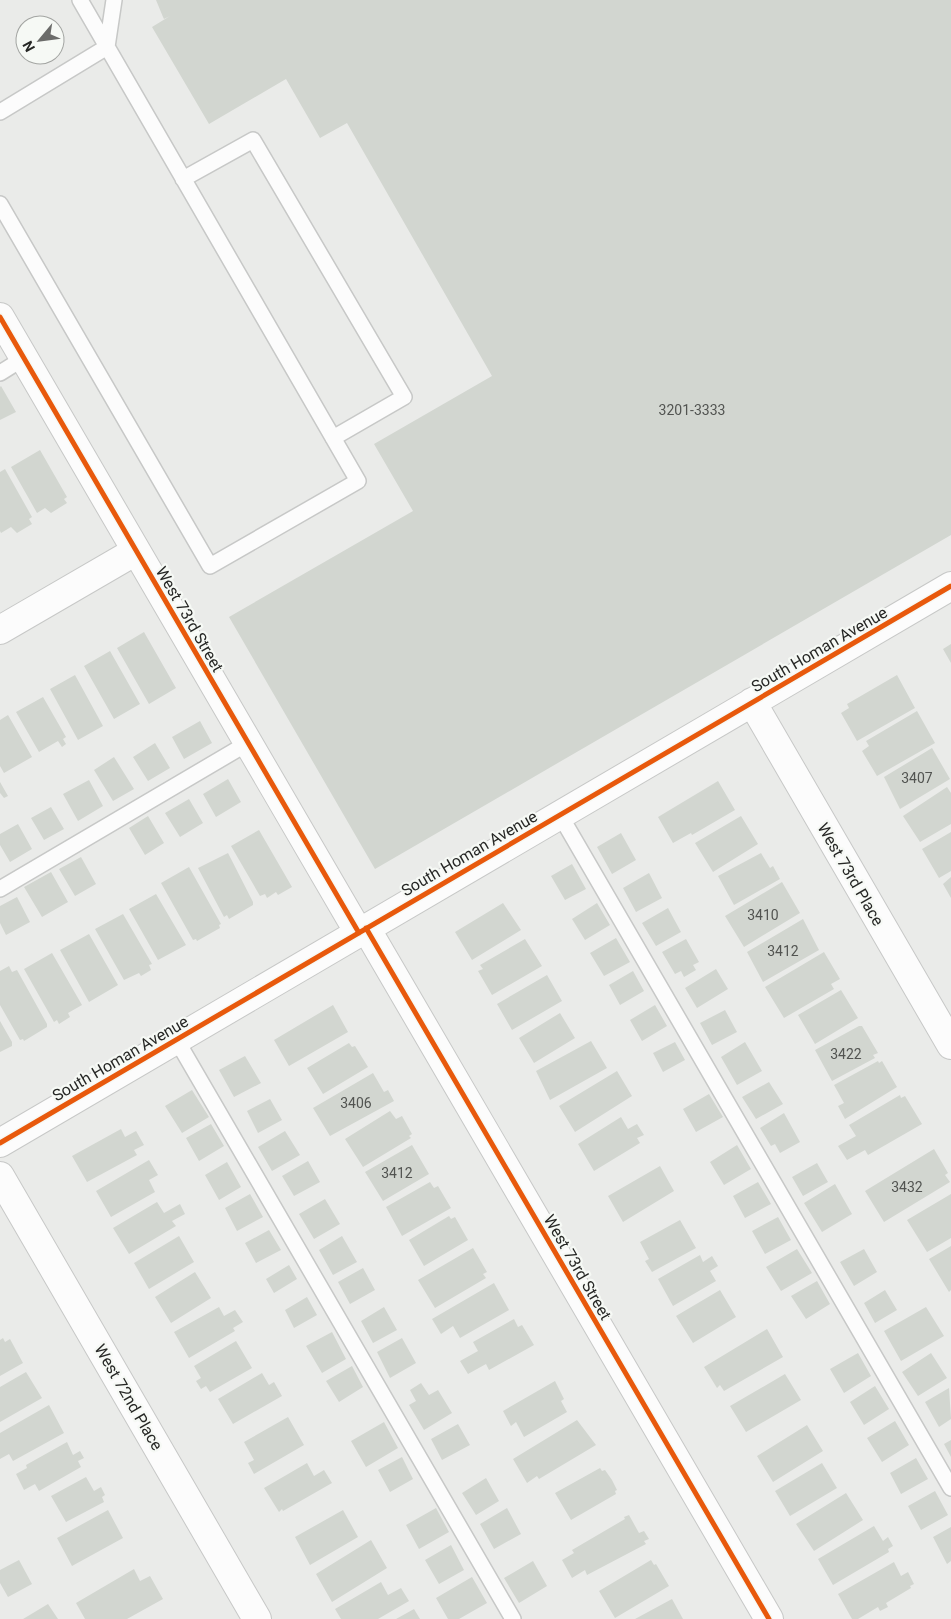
<svg xmlns="http://www.w3.org/2000/svg" width="951" height="1619" viewBox="0 0 951 1619" font-family="Roboto,sans-serif">
<style>
.building{fill:#d2d6d0}
.lines{fill:none;stroke-linecap:round;stroke-linejoin:round}
.lane-casing{stroke:#c7c8c7;stroke-width:18}
.street-casing{stroke:#c7c8c7;stroke-width:30}
.lane{stroke:#fcfcfc;stroke-width:15}
.street{stroke:#fcfcfc;stroke-width:28}
.cycleway-casing{stroke:#f6f9f5;stroke-width:8}
.cycleway{stroke:#e8590c;stroke-width:5}
.labels{text-anchor:middle;stroke-width:4.5;stroke-linejoin:round;paint-order:stroke}
.number-label{font-size:14px;fill:#525451}
.street-label{font-size:16px;fill:#262725;stroke:#f6f9f5}
</style>
<rect width="100%" height="100%" fill="#eaebe9"/>
<path class="building" d="M156 0H951V535L375 869 229 617 413 511 374 444 492 376 347 123 320 138 286 79 209 124 152 27 170 16 164 19 163 17Z
M1 386 16 412 0 420V387Z
M40 450 67 497 64 499 67 503 51 513 45 508 37 513 11 467Z
M5 469 32 517 29 519 32 524 17 533 11 527 1 533 0 531V472Z
M144 632 176 688 149 704 117 648Z
M951 644V663L943 649Z
M110 651 140 704 114 719 84 666Z
M75 675 103 726 78 740 50 689Z
M897 675 915 708 857 741 841 713 849 708 847 704Z
M43 697 66 737 63 739 66 744 62 747 58 741 39 752 16 712Z
M917 711 935 743 877 776 862 751 869 746 866 741Z
M8 715 32 757 4 773 0 766V720Z
M200 721 212 743 184 759 172 737Z
M155 743 170 768 148 781 133 757Z
M932 748 950 779 900 809 884 777Z
M114 757 134 789 113 801 94 770Z
M228 779 241 802 216 817 203 794Z
M89 780 103 806 78 821 63 794Z
M718 781 735 810 692 835 691 833 673 843 658 817Z
M0 782 8 796 4 798 0 793Z
M947 787 951 793V824L920 842 903 816Z
M189 799 203 823 180 837 165 813Z
M51 807 64 829 44 840 31 818Z
M148 816 164 843 145 855 129 828Z
M741 816 758 844 713 872 695 843Z
M18 824 32 849 10 862 0 845V834Z
M259 830 292 887 278 895 276 892 267 898 265 894 260 896 231 846Z
M951 832V871L939 878 922 849Z
M621 833 636 860 612 874 597 847Z
M228 853 253 902V905L229 919 227 915 224 917 198 868Z
M761 853 770 868 773 866 780 879 734 905 718 876Z
M81 857 96 884 75 896 59 869Z
M572 864 586 889 565 900 551 876Z
M189 867 221 924 219 925 220 928 197 941 196 939 193 940 161 883Z
M51 872 68 902 42 917 24 887Z
M649 873 662 898 636 912 623 888Z
M951 877V898L943 884Z
M782 882 800 913 744 947 725 916Z
M156 894 186 945 158 960 129 909Z
M17 897 30 922 6 935 0 923V906Z
M503 903 521 930 472 960 455 932Z
M597 903 610 925 585 940 572 919Z
M668 908 681 932 656 946 642 923Z
M123 914 152 964 149 965 151 970 141 976 139 973 124 980 95 929Z
M803 919 819 950 763 982 747 952Z
M89 934 118 985 89 1002 60 950Z
M616 938 630 962 604 976 590 953Z
M525 939 542 966 492 995 478 971 483 969 480 965Z
M686 939 699 962 693 965 696 970 684 977 681 971 675 974 662 952Z
M824 952 840 979 831 984 834 989 784 1018 765 987Z
M52 953 82 1005 68 1013 70 1017 59 1024 57 1020 54 1022 24 969Z
M9 966 12 972 17 970 47 1024V1027L24 1041 23 1039 20 1040 0 1005V971Z
M716 969 728 989 697 1008 685 988Z
M633 971 644 991 620 1005 609 985Z
M547 975 562 1001 512 1030 497 1004Z
M841 990 858 1018 815 1044 798 1015Z
M333 1005 348 1032 289 1066 274 1040Z
M655 1005 667 1026 642 1041 630 1020Z
M725 1010 737 1032 712 1045 700 1023Z
M560 1013 575 1038 534 1063 519 1038Z
M0 1021 12 1042V1046L0 1052Z
M859 1026H862L878 1053 873 1055 875 1058 832 1081 815 1050Z
M591 1041 607 1068 550 1100 536 1071Z
M675 1042 685 1060 663 1072 653 1053Z
M745 1042 762 1071 737 1085 721 1057Z
M349 1043 352 1047 355 1046 368 1067 323 1094 307 1068Z
M245 1056 261 1083 234 1097 219 1070Z
M878 1061 879 1063 882 1061 897 1087 845 1119 838 1106 844 1103 834 1085Z
M617 1071 632 1096 575 1132 559 1106Z
M373 1073 384 1092 388 1090 394 1101 330 1136 313 1108Z
M769 1082 783 1104 756 1119 742 1097Z
M192 1090 209 1117 182 1133 165 1106Z
M709 1094 723 1117 696 1132 683 1109Z
M900 1095 901 1098 905 1096 922 1124 868 1155 865 1150 847 1160 838 1146 856 1136 849 1125Z
M270 1099 282 1120 258 1133 247 1111Z
M390 1111 396 1119 402 1116 412 1134 409 1136 411 1138 363 1167 345 1139Z
M784 1113 800 1142 780 1153 775 1144 771 1146 760 1128Z
M621 1117 628 1129 637 1124 644 1135 637 1138 640 1143 594 1171 578 1144Z
M211 1124 224 1146 199 1161 186 1138Z
M121 1129 125 1137 136 1131 144 1145 134 1150 137 1155 87 1182 72 1156Z
M285 1131 300 1155 272 1171 258 1147Z
M412 1145 429 1174 383 1201 365 1172Z
M737 1145 751 1169 724 1185 710 1162Z
M934 1149 948 1173 945 1175 950 1182 884 1222 865 1191Z
M149 1160 158 1175 149 1180 155 1192 111 1217 96 1191Z
M308 1161 320 1182 294 1196 282 1176Z
M227 1162 241 1187 219 1200 205 1175Z
M817 1163 828 1182 803 1196 792 1177Z
M660 1166 674 1191 623 1222 608 1196Z
M430 1182 434 1188 438 1186 451 1208 402 1236 386 1207Z
M758 1182 771 1204 745 1218 733 1196Z
M835 1184 852 1214 822 1232 804 1203Z
M250 1194 263 1217 237 1231 225 1208Z
M951 1194V1238L927 1252 907 1220Z
M325 1199 340 1224 314 1239 299 1214Z
M157 1202 164 1213 180 1204 185 1214 172 1221 176 1226 129 1254 113 1228Z
M449 1216 451 1219 455 1217 468 1240 424 1266 409 1240Z
M778 1217 791 1240 765 1254 752 1231Z
M680 1220 696 1248 652 1272 645 1261 649 1259 640 1242Z
M269 1230 281 1250 256 1263 245 1243Z
M179 1236 194 1262 149 1289 134 1263Z
M342 1236 357 1262 333 1275 319 1250Z
M951 1246V1290L949 1292 929 1259Z
M473 1248 487 1272 483 1274 486 1278 435 1308 418 1280Z
M797 1249 812 1273 781 1291 766 1267Z
M864 1249 877 1272 854 1286 840 1262Z
M700 1255 703 1262 712 1256 718 1266 710 1271 716 1281 673 1306 658 1279Z
M289 1265 297 1279 274 1293 266 1279Z
M363 1268 375 1290 350 1304 338 1282Z
M195 1272 211 1298 171 1323 155 1297Z
M817 1281 830 1304 806 1319 791 1296Z
M494 1283 509 1310 460 1338 453 1326 441 1334 432 1319Z
M720 1290 736 1317 693 1343 676 1316Z
M885 1290 897 1310 875 1323 864 1303Z
M307 1297 317 1315 294 1328 285 1310Z
M219 1307 224 1316 235 1310 243 1322 233 1328 235 1331 189 1358 174 1332Z
M384 1307 397 1330 373 1343 361 1321Z
M926 1307 944 1336 901 1361 884 1331Z
M514 1319 518 1327 522 1325 534 1345 489 1370 486 1364 468 1374 460 1361 478 1351 473 1342Z
M767 1329 783 1357 724 1391 720 1385 717 1388 704 1367Z
M332 1332 346 1359 322 1373 306 1346Z
M3 1338 5 1342 10 1339 23 1363 0 1376V1340Z
M402 1338 416 1363 390 1378 377 1352Z
M236 1341 252 1368 210 1392 206 1386 201 1389 196 1381 201 1378 194 1366Z
M858 1353 871 1376 844 1393 830 1369Z
M931 1353 947 1378 918 1396 902 1372Z
M352 1366 363 1387 339 1402 326 1381Z
M26 1372 42 1398 0 1422V1387Z
M262 1373 269 1385 274 1382 282 1396 233 1424 218 1399Z
M785 1374 801 1400 746 1432 730 1406Z
M555 1381 564 1399 561 1401 567 1412 524 1437 516 1422 511 1426 503 1411Z
M421 1383 429 1395 438 1390 452 1413 424 1430 409 1405 416 1401 410 1390Z
M875 1386 889 1409 864 1425 850 1402Z
M949 1388 951 1419 939 1427 925 1402Z
M49 1405 64 1433 13 1461 9 1454 0 1459V1433Z
M288 1417 304 1445 254 1474 248 1463 254 1460 244 1442Z
M577 1420 596 1445 539 1479 537 1476 527 1483 513 1459Z
M895 1421 909 1445 882 1462 867 1438Z
M384 1422 398 1448 366 1467 351 1441Z
M458 1424 470 1445 442 1460 431 1439Z
M807 1425 823 1451 773 1482 757 1456Z
M951 1440V1457L944 1444Z
M67 1442 73 1455 80 1451 84 1458 78 1461 81 1467 39 1491 35 1484 24 1490 16 1474 27 1468 26 1465Z
M402 1457 413 1479 390 1492 378 1470Z
M916 1458 928 1479 901 1494 890 1473Z
M307 1463 314 1476 324 1470 332 1483 283 1511 282 1509 279 1512 264 1488Z
M822 1463 837 1488 790 1516 775 1491Z
M600 1468 602 1471 605 1470 612 1480 617 1490 615 1491 616 1494 571 1520 555 1493Z
M86 1477 94 1491 101 1487 105 1495 102 1497 104 1502 66 1522 51 1496Z
M486 1478 499 1501 476 1515 462 1493Z
M935 1491 948 1515 921 1530 908 1506Z
M846 1493 863 1520 814 1551 796 1524Z
M436 1508 449 1532 419 1549 406 1525Z
M507 1508 521 1534 494 1549 480 1524Z
M108 1510 123 1538 72 1566 57 1538Z
M343 1510 358 1537 310 1565 295 1537Z
M629 1515 639 1533 644 1531 649 1539 644 1541 646 1544 587 1575 585 1570 572 1578 562 1560 574 1553 572 1550 625 1519 624 1517Z
M874 1526 883 1541 888 1537 893 1546 888 1549 889 1552 833 1585 818 1559Z
M951 1527V1561L947 1564 933 1537Z
M371 1540 387 1568 332 1602 316 1574Z
M451 1545 464 1570 439 1584 425 1560Z
M19 1560 32 1584 8 1597 0 1583V1570Z
M651 1560 654 1565 656 1564 669 1586 615 1618 599 1591Z
M533 1561 547 1586 519 1603 504 1578Z
M894 1562 901 1576 908 1572 914 1584 910 1586 911 1588 886 1603 888 1607 880 1611 878 1607 858 1619H852L838 1594Z
M134 1569 140 1581 150 1576 163 1599 127 1619H85L76 1603Z
M472 1577 487 1603 459 1619H448L436 1598Z
M381 1582 388 1595 401 1588 409 1601 378 1619H341L335 1609Z
M672 1599 683 1619H635Z
M48 1604 58 1619H23Z
M414 1609 420 1619H396Z"/>
<g class="lines">
<defs>
<path id="lane" d="M0 112 107 47 114 0
M183 179 253 140 404 397 333 438
M0 204 210 566 358 481 80 0
M0 373 24 358
M560 815 951 1488
M0 889 248 743
M176 1039 513 1619"/>
<path id="street" d="M0 317 359 933
M0 630 136 551
M752 702 951 1045
M366 928 769 1619
M0 1143 951 586
M0 1176 257 1619"/>
</defs>
<use href="#lane" class="lane-casing"/>
<use href="#street" class="street-casing"/>
<use href="#lane" class="lane"/>
<use href="#street" class="street"/>
<defs>
<path id="cycleway" d="M0 317 359 933
M366 928 769 1619
M0 1143 951 586"/>
</defs>
<use href="#cycleway" class="cycleway-casing"/>
<use href="#cycleway" class="cycleway"/>
</g>
<g class="labels">
<g class="number-label">
<text x="692" y="415">3201-3333</text>
<text x="917" y="783">3407</text>
<text x="763" y="920">3410</text>
<text x="783" y="956">3412</text>
<text x="846" y="1059">3422</text>
<text x="356" y="1108">3406</text>
<text x="397" y="1178">3412</text>
<text x="907" y="1192">3432</text>
</g>
<g class="street-label">
<text transform="translate(190 619) rotate(60)" y="6">West 73rd Street</text>
<text transform="translate(819 649) rotate(-30)" y="6">South Homan Avenue</text>
<text transform="translate(469 853) rotate(-30)" y="6">South Homan Avenue</text>
<text transform="translate(851 874) rotate(60)" y="6">West 73rd Place</text>
<text transform="translate(120 1058) rotate(-30)" y="6">South Homan Avenue</text>
<text transform="translate(578 1267) rotate(60)" y="6">West 73rd Street</text>
<text transform="translate(129 1397) rotate(60)" y="6">West 72nd Place</text>
</g>
</g>
<g transform="translate(40 40) rotate(241)"><circle r="24" fill="#f6f9f5" stroke="#a3a5a2"/>
<path d="M0-4L9 19L0 12L-9 19Z" fill="#6b6c6a"/>
<text y="-8" font-size="14" font-weight="bold" text-anchor="middle" fill="#262725">N</text>
</g>
</svg>
